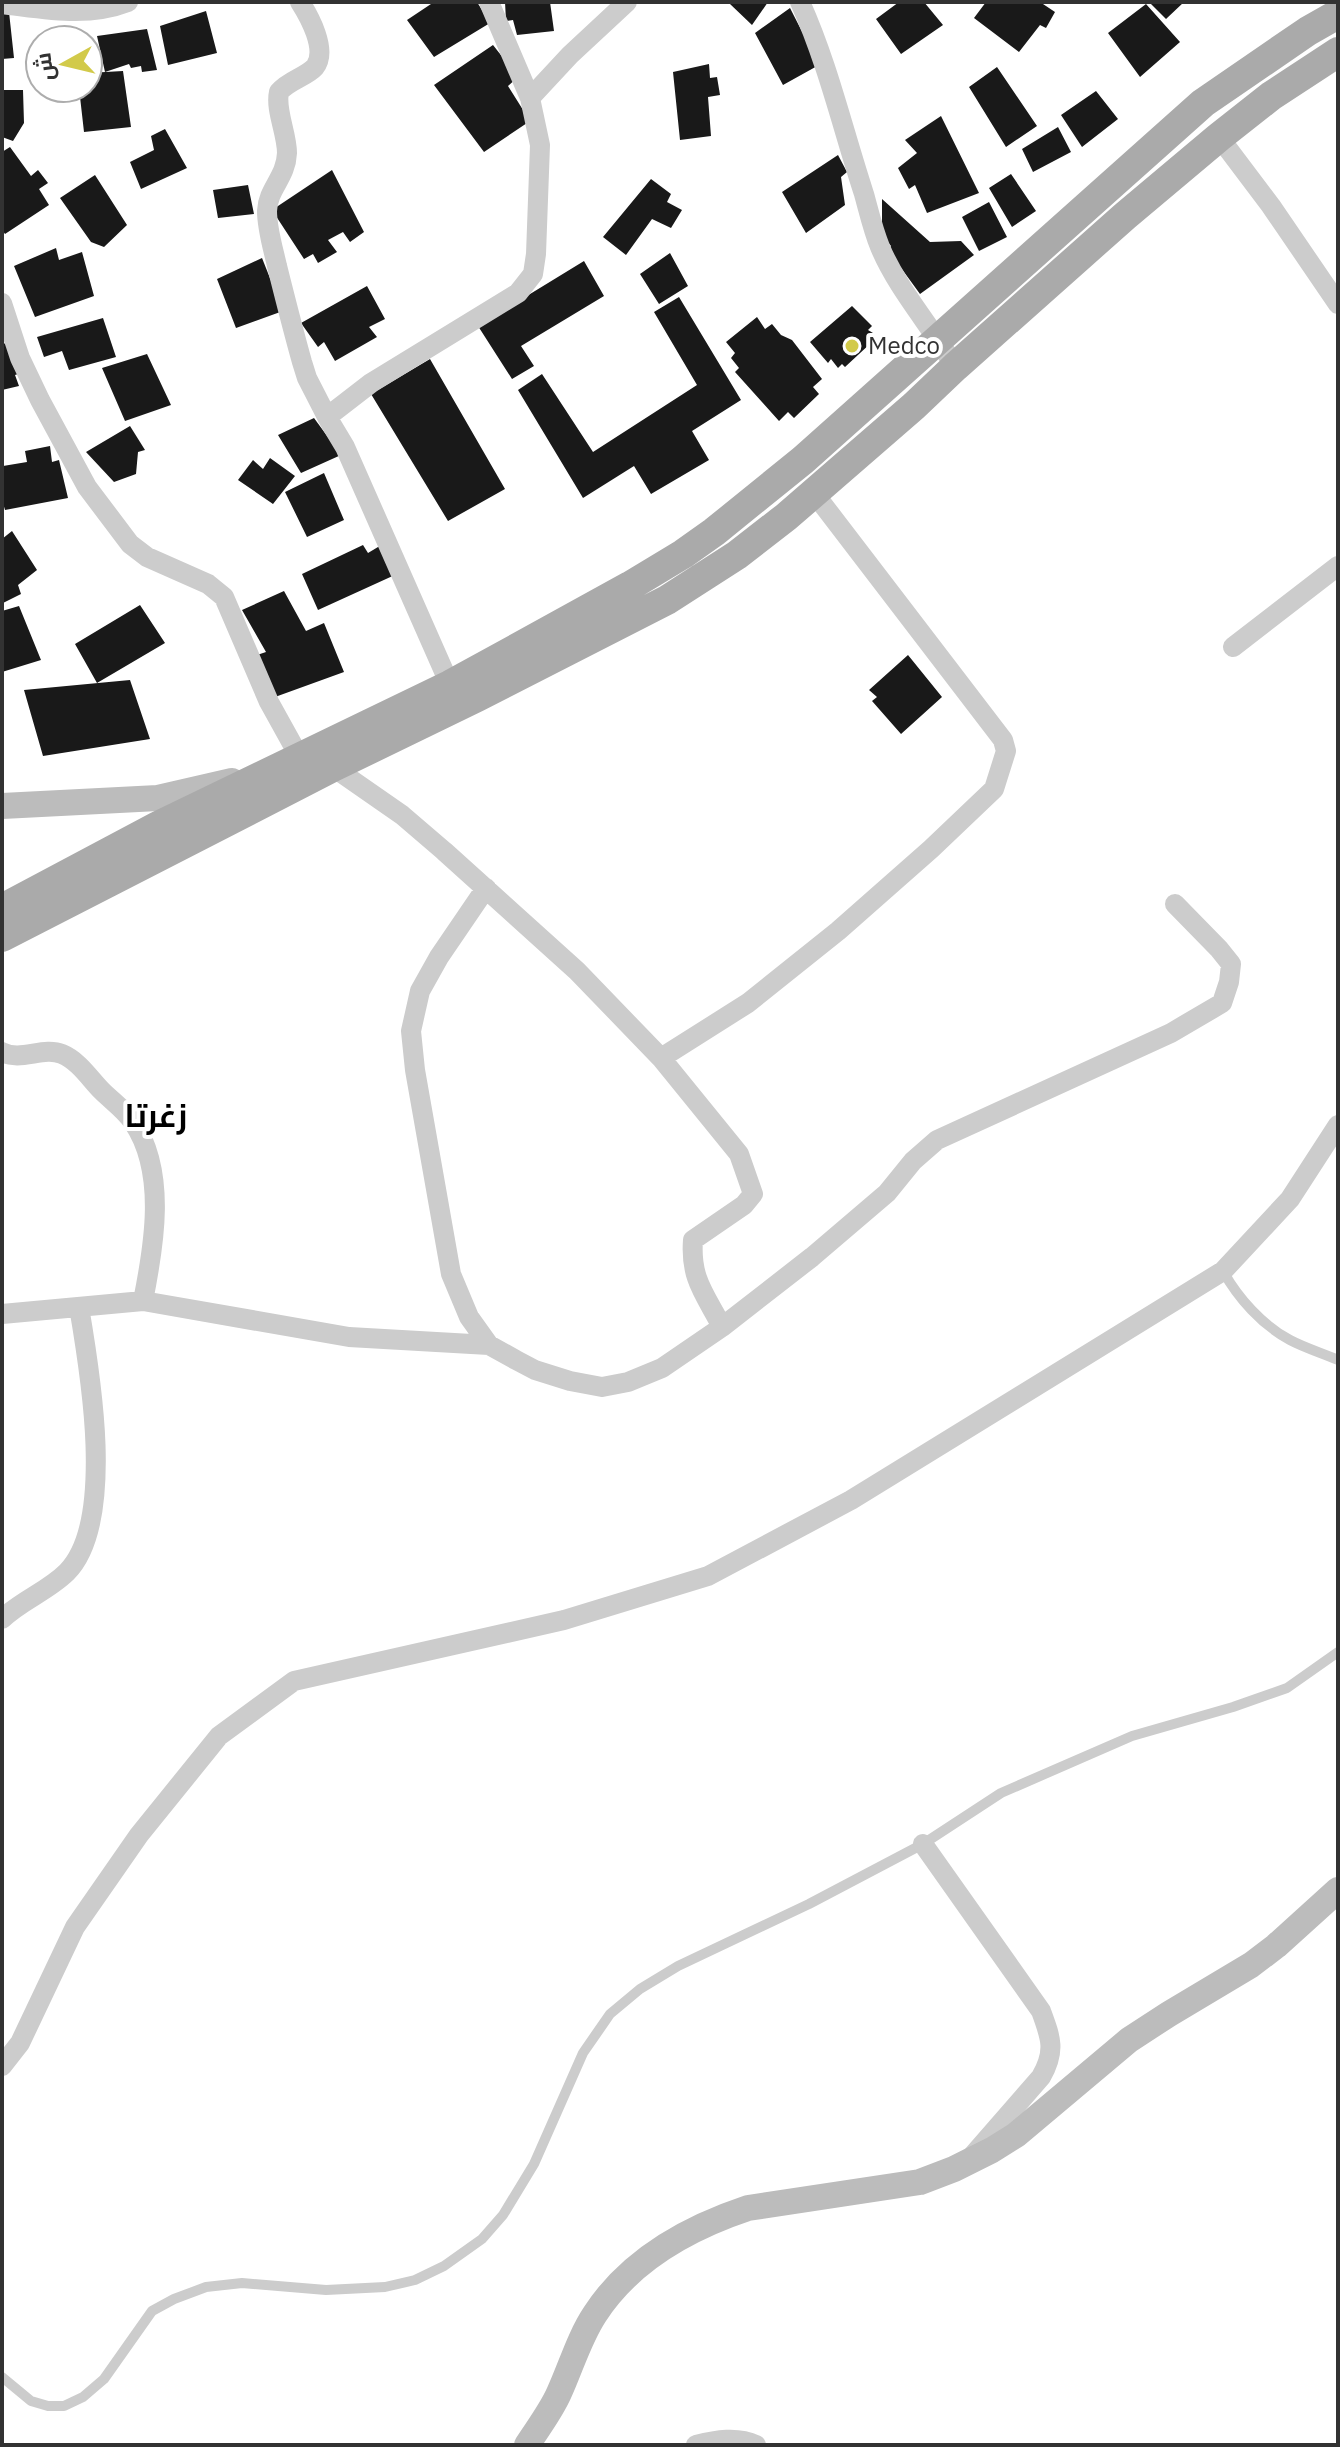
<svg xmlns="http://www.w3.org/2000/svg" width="1340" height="2447" viewBox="0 0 1340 2447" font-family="'IBM Plex Sans',Cairo,sans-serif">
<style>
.building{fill:#191919}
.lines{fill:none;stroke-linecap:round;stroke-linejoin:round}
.lane{stroke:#ccc;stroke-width:10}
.street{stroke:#ccc;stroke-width:20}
.secondary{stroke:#bcbcbc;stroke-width:26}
.primary{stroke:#aaa;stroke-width:30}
.poi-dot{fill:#d2ca4a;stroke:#fff;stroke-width:3}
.labels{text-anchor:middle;stroke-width:8;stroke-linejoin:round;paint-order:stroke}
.poi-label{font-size:24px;fill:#323232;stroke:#fff;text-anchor:start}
.district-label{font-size:32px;font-weight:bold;fill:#000;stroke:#fff}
</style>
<rect width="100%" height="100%" fill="#fff"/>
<path class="building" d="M434 2H477L490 23 434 57 407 20Z
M505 2H550L554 31 517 35 513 20 506 21Z
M731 2H768L752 25 730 4Z
M899 2H924L943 25 901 54 876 19Z
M986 2H1040L1055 12 1046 28 1040 25 1019 52 974 18Z
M1149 2H1184L1166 19Z
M1146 4 1180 42 1140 77 1108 33Z
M790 8 819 65 783 85 755 33Z
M206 11 217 53 168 65 160 26Z
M9 12 14 58 2 59V13Z
M147 29 157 70 142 72 141 66 131 68 129 64 105 72 97 36Z
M493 45 518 77 508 86 530 121 484 152 434 85Z
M709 64 710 78 717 77 720 95 708 97 711 136 680 140 673 72Z
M997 67 1037 126 1006 147 969 87Z
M123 71 131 127 84 132 79 88H88V73Z
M2 90H23L24 123 13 141 2 137Z
M1096 91 1118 119 1082 147 1061 115Z
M941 116 979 193 927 213 915 185 909 189 898 168 917 153 905 140Z
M1058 127 1071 152 1033 172 1022 149Z
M165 129 187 168 141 189 130 162 154 150 151 136Z
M10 147 31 176 38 170 48 183 39 189 49 205 5 234 2 230V152Z
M838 155 847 172 841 177 845 205 806 233 782 192Z
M332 170 364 232 350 242 343 232 328 240 337 252 318 263 313 254 304 259 272 210Z
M1011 174 1036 211 1012 227 989 188Z
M95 175 127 225 104 247 91 242 60 198Z
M651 179 671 194 667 202 682 210 671 228 652 219 626 255 603 237Z
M248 185 254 214 218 218 213 190Z
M882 199 930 242 961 241 974 255 920 294 888 250 891 246 882 235Z
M989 202 1007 237 979 251 962 217Z
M56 248 59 260 82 252 94 296 35 317 14 266Z
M670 253 688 286 659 304 640 274Z
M262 258 283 311 236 328 217 279Z
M584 261 604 296 521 346 534 366 512 379 478 326Z
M367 286 385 319 369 327 377 337 335 361 324 342 318 347 301 323Z
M679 297 741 400 692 431 709 460 651 494 634 466 583 498 518 390 542 374 593 452 697 385 654 312Z
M852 306 872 326 868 330 873 333 870 337 872 342 845 367 842 364 838 368 831 359 828 363 810 342Z
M757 317 765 329 772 324 781 335 792 340 822 379 813 387 819 394 794 418 788 412 779 421 735 372 739 368 731 358 735 353 726 342Z
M103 318 116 357 69 370 62 351 44 357 37 337Z
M11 342 21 373 15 375 19 386 2 390V344Z
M147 354 171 405 125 421 102 368Z
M430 359 505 489 448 521 371 394Z
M314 418 341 455 301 473 278 435Z
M130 426 145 450 138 452 136 474 114 482 86 452Z
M50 446 52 462 59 460 68 498 5 510 2 500 3 466 27 462 25 451Z
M270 458 295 476 273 504 238 480 253 460 263 469Z
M324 473 344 520 307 537 285 492Z
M12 531 37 570 18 585 21 594 3 603 2 539Z
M383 544 397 574 318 610 302 574 363 545 368 553Z
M284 591 306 631 324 623 344 672 275 697 257 655 266 652 242 610Z
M140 605 165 643 97 683 75 644Z
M19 606 41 660 2 672V611Z
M908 655 942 697 901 734 872 701 877 697 869 690Z
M130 680 150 739 43 756 24 690Z"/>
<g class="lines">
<path class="lane" d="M1223 1271C1238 1298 1262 1325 1290 1340 1305 1348 1322 1353 1338 1360
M2 2377 31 2401 48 2406H64L83 2397 104 2379 152 2311 174 2299 206 2287 242 2283 326 2290 385 2287 415 2280 444 2266 482 2239 503 2215 534 2164 583 2053 610 2014 640 1989 678 1966 809 1904 923 1844 1001 1793 1132 1736 1233 1707 1287 1688 1338 1652"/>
<path class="street" d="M300 2C309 16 328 50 315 67 306 77 289 80 279 92 275 110 287 133 287 153 286 178 268 188 267 211 267 229 273 248 277 266 285 298 293 330 302 362L307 378 327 417
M800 2C828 64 843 130 864 194 869 212 873 230 880 247 898 290 932 327 955 367
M2 4C45 9 87 18 128 2
M530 98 570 55 627 2
M1219 137 1271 206 1338 304
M2 303 20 358 40 400 87 487 130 544 147 557 208 584 224 597 269 702 300 758
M1233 647 1338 566
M450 685 345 447 327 417 371 383 518 293 533 274 536 254 540 145 530 98 489 2
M333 767 402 815 444 851 577 971 661 1058 748 1003 838 931 931 849 994 789 1006 751 1003 740 814 493
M486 888 439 957 420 991 411 1031 415 1070 451 1274 469 1317 489 1345 516 1360 535 1370 570 1381 602 1387 628 1382 662 1368 722 1327 812 1257 887 1193 913 1161 937 1140 1171 1033 1222 1003 1229 982 1231 964 1219 949 1175 904
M2 1052C21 1062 43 1046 62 1054 79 1061 90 1079 102 1091 112 1101 125 1110 133 1122 167 1172 154 1246 143 1301
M661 1058 739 1154 753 1194 744 1205 693 1240C690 1279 705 1294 722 1327
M2 1314 143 1301 349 1337 489 1345
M2 1619C22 1600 48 1591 67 1572 116 1522 90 1371 79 1307
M923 1844 1041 2011C1051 2038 1056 2051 1041 2077L973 2155
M2 2066 20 2043 75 1927 139 1835 219 1736 294 1681 564 1620 708 1576 851 1500 1223 1271 1290 1199 1338 1125
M696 2445C716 2440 737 2436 756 2445"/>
<path class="secondary" d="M2 806 158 798 232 781
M527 2445C538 2428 551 2411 559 2393 571 2367 579 2338 595 2314 630 2260 688 2228 748 2208L920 2182 954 2169 992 2150 1016 2135 1129 2040 1169 2014 1251 1965 1276 1946 1338 1890"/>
<path class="primary" d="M2 909 158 826 450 685 630 586 683 554 714 532 803 460 1203 103 1308 31 1338 14
M2 937 333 767 477 697 667 600 737 555 786 517 914 406 955 367 1125 216 1219 137 1271 96 1338 52"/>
</g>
<circle class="poi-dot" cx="852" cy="346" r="8"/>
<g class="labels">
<g class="poi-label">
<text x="868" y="354">Medco</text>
</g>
<g class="district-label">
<text x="156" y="1127">زغرتا</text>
</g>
</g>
<rect width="1340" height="2447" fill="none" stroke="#323232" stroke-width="8"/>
<g transform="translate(64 64) rotate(262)"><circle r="38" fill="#ffffff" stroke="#adadad" stroke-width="2"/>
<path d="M0-6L14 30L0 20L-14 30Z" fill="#d2ca4a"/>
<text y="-12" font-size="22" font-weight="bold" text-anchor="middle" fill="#323232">ش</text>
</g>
</svg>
